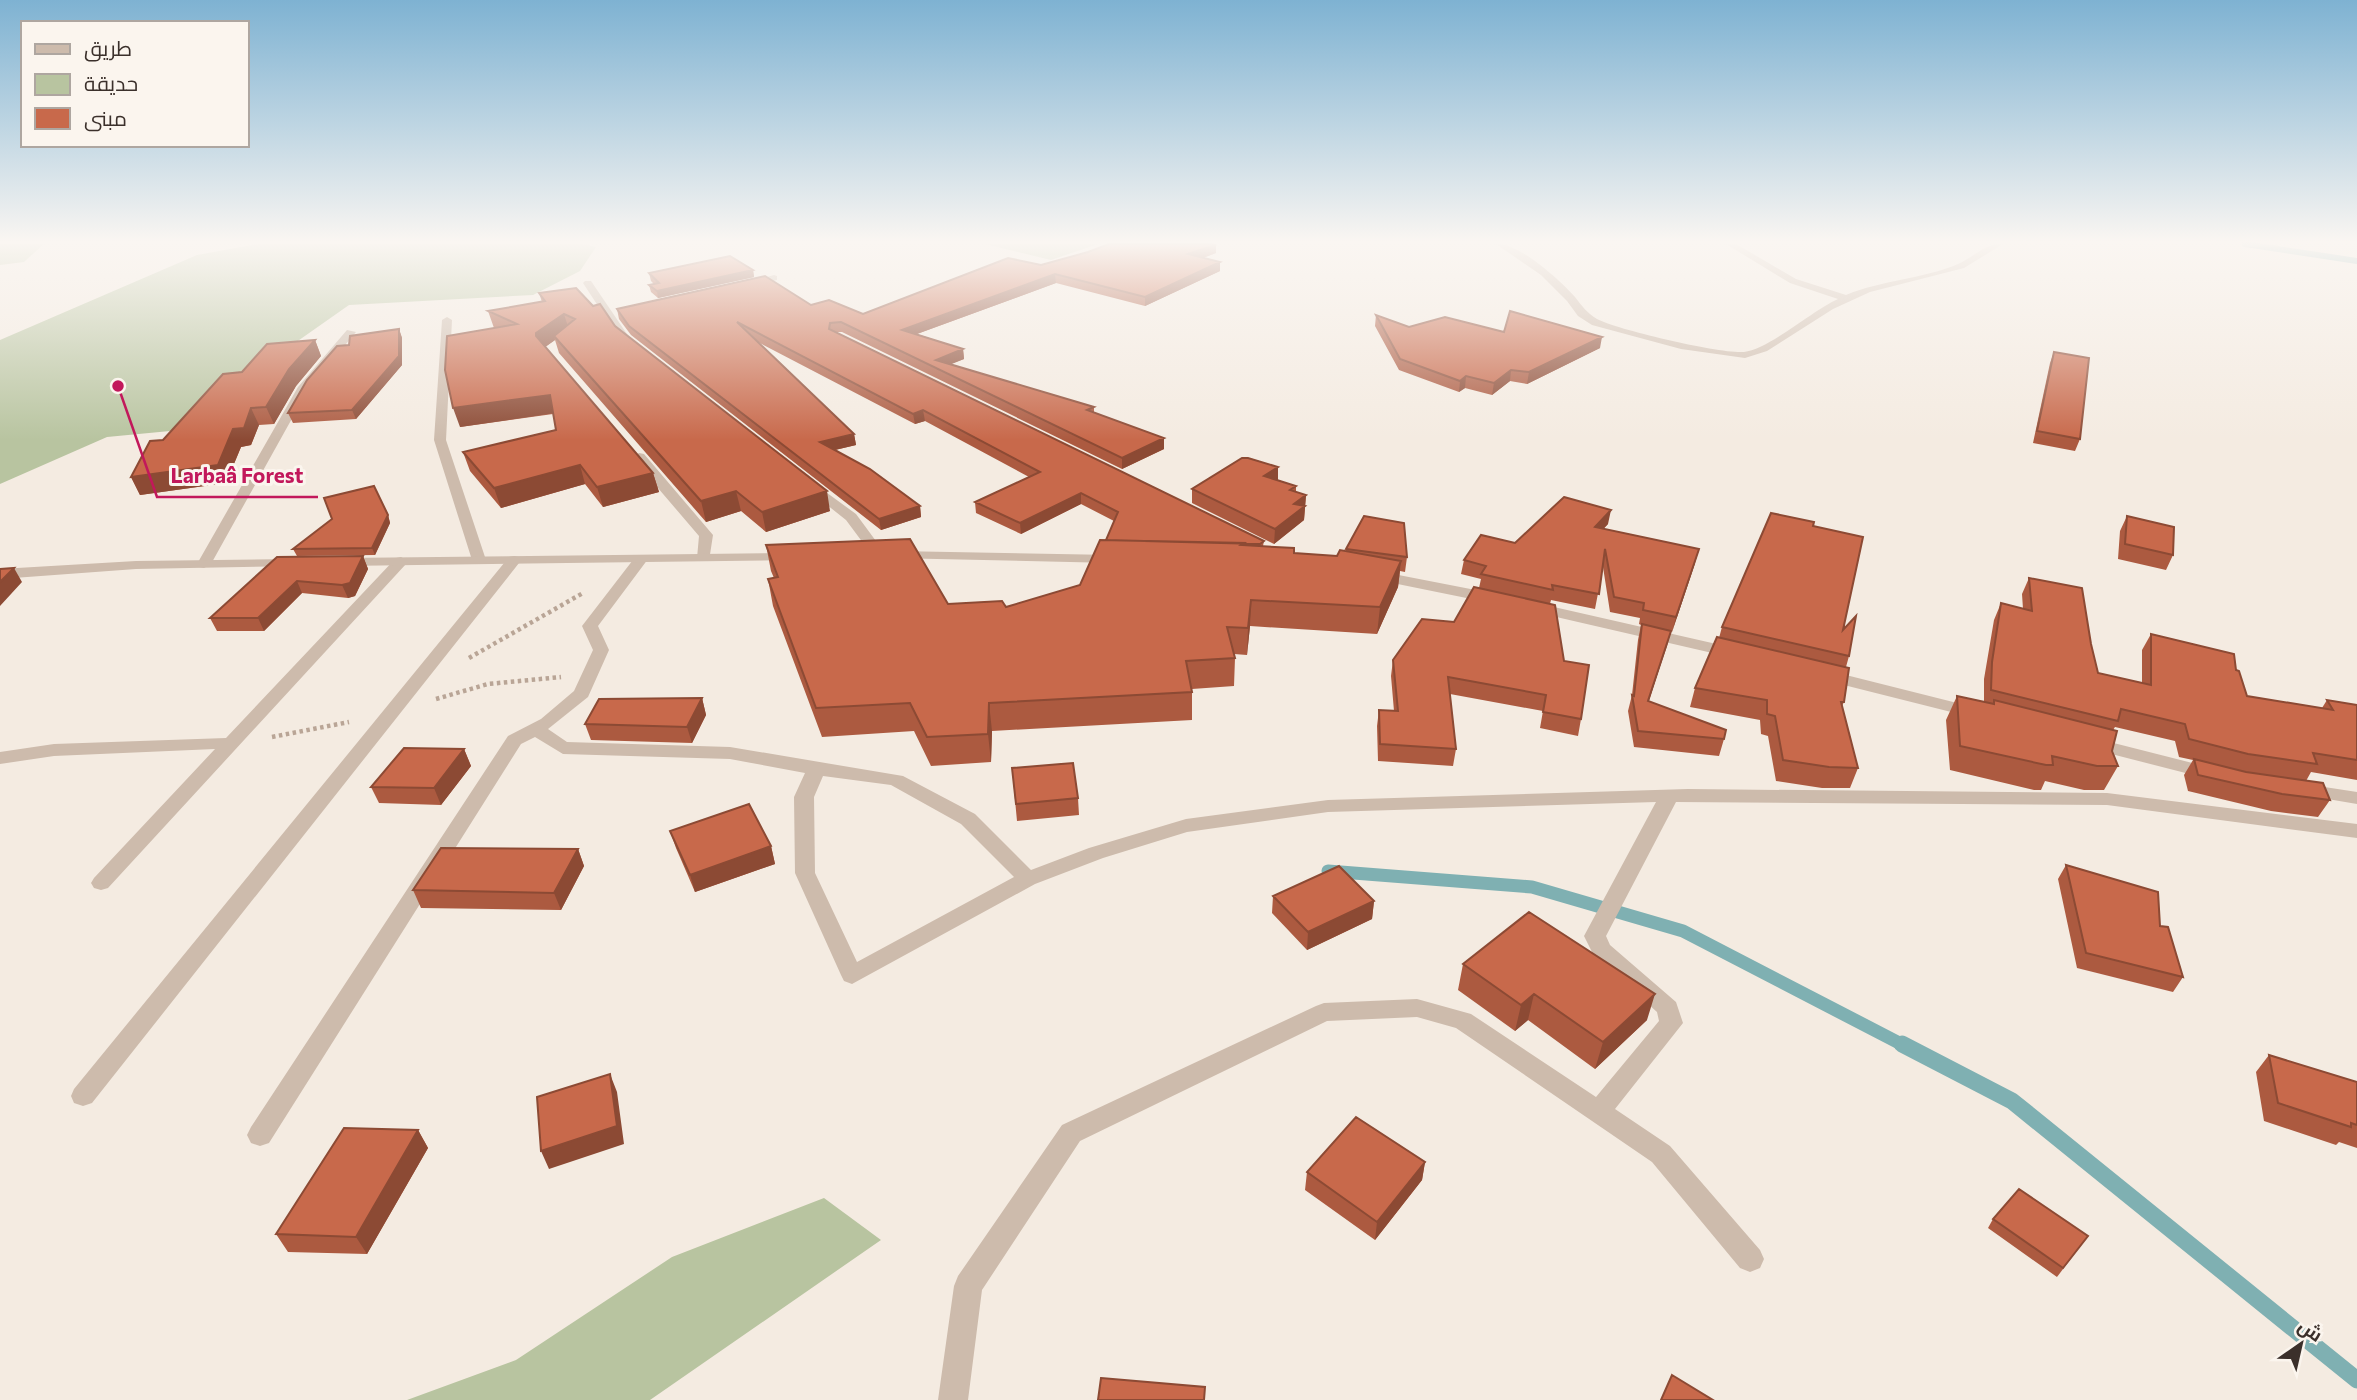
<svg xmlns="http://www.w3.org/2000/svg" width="2357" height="1400" viewBox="0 0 2357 1400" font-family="Commissioner,Cairo,sans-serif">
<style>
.green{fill:#b8c4a0}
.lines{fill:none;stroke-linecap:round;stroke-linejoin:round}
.stream-far2{stroke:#7fb0b2;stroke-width:6}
.stream-far1{stroke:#7fb0b2;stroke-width:13}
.stream{stroke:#7fb0b2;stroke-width:17}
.path{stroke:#b9a596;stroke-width:4.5;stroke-dasharray:3.5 3.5;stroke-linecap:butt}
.minor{fill:#cdbbac;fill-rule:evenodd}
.tertiary{fill:#cdbbac;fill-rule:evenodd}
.wall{fill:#ac5a40}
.shaded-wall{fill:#8c4a34}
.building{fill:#c8694b;stroke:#8c4a34;stroke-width:2}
.leader{fill:none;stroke:#c2185b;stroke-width:2.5}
.callout-dot{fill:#c2185b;stroke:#fbf5ee;stroke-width:2.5}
.callout-label{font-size:21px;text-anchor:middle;font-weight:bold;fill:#c2185b;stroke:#fbf5ee;stroke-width:6;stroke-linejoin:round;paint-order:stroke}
</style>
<rect width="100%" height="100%" fill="#f4ebe1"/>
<path class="green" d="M0 244H44L24 262 0 265Z
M258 244H583L596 247 580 271 533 295 349 305 170 431 107 437 0 484V340L197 255Z
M985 244H1098L1051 260Z
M824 1198 881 1240 650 1400H407L516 1360 672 1257Z"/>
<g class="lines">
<path class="stream-far2" d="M2245 244 2357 261"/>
<path class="stream-far1" d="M1328 871 1532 887 1683 931 1905 1046"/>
<path class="stream" d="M1902 1044 2012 1101 2357 1380"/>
<path class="path" d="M469 658 583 593
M436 699 488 684 561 677
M272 737 349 722"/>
<path class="minor" d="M1496 244C1518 242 1560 280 1575 297 1582 306 1587 313 1597 319 1618 330 1721 354 1744 352 1768 350 1813 310 1838 299L1790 283 1726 244H1736L1796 279 1846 295C1882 280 1923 279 1958 264 1974 257 1985 243 2003 244L1964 268 1870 292 1833 309 1767 351 1745 358 1681 349 1592 325 1578 316 1567 301 1541 275Z
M774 275 777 276V280L745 287 740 284Z
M585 281H591L629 337 638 345 637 347H629L621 341 583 283Z
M447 317 452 320 446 440 486 560 479 564 472 560 434 440 442 320Z
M347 330 356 332 309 388 211 564 204 568 199 567 197 564 298 387Z
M639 453 644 454 713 535 709 561H699L697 558 699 536 634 460 633 457Z
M812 482 856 514 887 556 885 559H875L846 520 807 489V483Z
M641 555 648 559 598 626 609 650 588 697 548 729 567 742 730 747 903 776 975 814 1031 870 1089 848 1186 819 1328 800 1688 789 2107 793 2357 824V838L2107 805 1676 802 1606 936 1610 945 1676 1002 1683 1023 1615 1109 1670 1146 1760 1250 1764 1259 1760 1268 1750 1272 1740 1268 1652 1162 1456 1028 1417 1017 1327 1021 1080 1141 982 1290 968 1400H938L954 1286 958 1276 1062 1125 1316 1006 1324 1003 1417 999 1471 1014 1596 1097 1659 1021 1657 1012 1594 956 1584 936 1656 802 1328 812 1187 832 1103 858 1035 884 852 984 844 981 841 975 795 873 794 797 805 773 730 759 563 754 535 737 521 744 269 1143 260 1146 251 1143 247 1135 251 1127 508 736 541 719 574 691 593 650 582 626 636 556ZM823 776 891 785 961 824 1014 877 857 962 815 873 814 797Z
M514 556 519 557 521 560 519 563 92 1103 83 1106 74 1103 71 1096 74 1089 509 557Z
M401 557 408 561 406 564 108 888 101 890 94 888 91 883 94 878 215 749 54 756 0 764V752L54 744 226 738 396 558Z"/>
<path class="tertiary" d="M896 551 1113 555 1120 559 1113 563 891 558 889 555Z
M791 553 796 554 798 557 796 560 343 566 336 562 343 558Z
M294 559 299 560 301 563 299 566 136 569 0 579V569L136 561Z
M1378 571 1491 593 1499 598 1491 603 1373 579 1370 576 1373 573Z
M1532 602 1734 648 1742 653 1734 658 1526 610 1524 607Z
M1826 670 1981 709 1984 713 1975 718 1820 679 1817 675Z
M2090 737 2216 769 2218 773 2209 779 2084 747 2081 743 2084 739Z
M2305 784 2357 792V804L2298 794 2295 790 2298 786Z"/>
</g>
<path class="wall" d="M1216 253 1203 258 1220 262V271L1145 306 1056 283 917 334 963 349 964 359 950 364 1094 407V412L1164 449 1122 469 842 332H836L1264 541 1263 546 1294 553 1337 556 1346 551V549L1407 557 1405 572 1400 571 1398 587 1377 634 1250 626 1247 655 1234 654 1235 658 1234 686 1192 689V720L992 731 991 762 931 766 914 731 822 737 773 606 768 579 774 578 771 571 766 545 948 604 1006 607 1080 585 1106 540 1114 521 1081 504 1021 534 976 513 975 502 1029 477 925 421 915 424 756 341 854 434 856 445 835 450 920 506 921 517 881 530 631 335 619 319 617 309 811 305 863 314 1041 265Z
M753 270 754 277 658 298 651 292 649 285 654 284 651 281 649 273Z
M539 293 593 306 830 511 766 532 741 511 706 522 559 353 555 340 545 347 653 473 659 492 603 507 585 484 501 508 470 471 463 452 556 430 553 414 460 427 494 328 488 311 542 302Z
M1376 315 1409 327 1504 332 1600 348 1527 384 1510 381 1492 395 1465 388 1459 392 1399 370 1375 326Z
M399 329 402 338V365L356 419 293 423 288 413 349 345Z
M315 340 321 356 296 386 274 424 259 425 251 445 241 447 226 483 140 495 131 477 163 440 242 372Z
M2054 352 2080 439 2075 451 2033 443 2050 363Z
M1278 480 1296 486V492L1306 495 1304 520 1274 544 1192 503V489Z
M388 515 390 523 375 555 297 556 293 549Z
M2127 516 2173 555 2166 570 2118 559 2120 531Z
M1608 524 1603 529 1695 563 1672 632 1671 631 1649 701 1724 739 1719 756 1634 747 1628 711 1632 695 1638 640 1641 625 1639 624 1640 618 1610 612 1603 567 1595 609 1551 600 1550 604 1564 661 1581 719 1578 736 1540 728 1543 711 1450 694 1456 749 1453 766 1378 761 1377 726 1379 710 1394 711 1391 676 1393 660 1454 622 1479 588 1481 579 1461 574 1464 560 1515 543Z
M1813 526 1843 630 1849 656 1846 667 1844 702 1842 706 1858 768 1850 788H1822L1776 781 1768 736 1761 734 1760 720 1690 707 1695 688 1719 638 1722 627Z
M363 556 368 569 355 596 348 598 302 593 264 631H217L210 618 277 557Z
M2029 578 2091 644 2098 673 2142 683V650L2151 634 2236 670 2247 696 2322 708 2327 700 2357 705V780L2311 772 2306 781 2330 800 2318 817 2271 811 2188 791 2184 775 2193 760 2179 757 2175 741 2115 727 2113 730 2112 751 2118 766 2104 790H2084L2045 781 2041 790H2034L1950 770 1946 720 1957 696 1984 702V679L1994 620 2001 603 2023 609 2022 594Z
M702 698 706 715 692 743 591 740 585 724Z
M464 749 471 766 441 805 379 803 371 787Z
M1012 768 1078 798 1079 815 1017 821Z
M670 831 771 846 775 864 695 892 676 848Z
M578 849 584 866 561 910 421 908 413 890Z
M2066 865 2183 977 2173 992 2077 968 2058 879Z
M1273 896 1374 901 1372 919 1307 950 1272 913Z
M1463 964 1647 1020 1595 1069 1528 1020 1515 1031 1458 990Z
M2269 1055 2357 1082V1148L2339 1142 2336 1145 2264 1121 2256 1072Z
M418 1130 428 1148 367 1254 288 1252 276 1234Z
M1425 1162 1422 1180 1375 1240 1305 1190 1307 1172Z
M1993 1219 2088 1236 2057 1277 1988 1228Z"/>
<path class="shaded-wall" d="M1216 245V253L1188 263V254Z
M1220 262V271L1145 306V297Z
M753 270 754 277 658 298 657 291Z
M1055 274 1056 283 903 339 902 330Z
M564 314 569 330 554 336 555 340 541 350 536 336V333Z
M399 329 402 338V365L356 419 352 410Z
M1602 337 1600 348 1527 384 1529 372Z
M315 340 321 356 296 386 274 424 266 407 289 369Z
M963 349 964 359 937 370 936 360Z
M1511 370 1510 381 1492 395 1494 383Z
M1466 376 1465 388 1459 392 1460 381Z
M550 395 555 413 460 427 453 408Z
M251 408 259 425 251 445 241 447 226 483 140 495 131 477 233 429Z
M923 410 925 421 915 424 913 414Z
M854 434 856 445 822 453 820 442Z
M1164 438V449L1122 469V458Z
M580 465 585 484 501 508 494 488Z
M1278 467V481L1264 476Z
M653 473 659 492 603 507 597 487Z
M736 491 741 511 706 522 701 501Z
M827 491 830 511 766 532 762 512Z
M1081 493V504L1021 534 1020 523Z
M1306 495 1304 520 1274 544 1275 529 1294 504Z
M920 506 921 517 881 530 879 519Z
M1611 510 1608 524 1592 541 1595 527Z
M388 515 390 523 375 555 372 548Z
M1699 549 1695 563 1672 632 1676 617Z
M363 556 368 569 355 596 348 598 342 585Z
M1401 561 1398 587 1377 634 1380 607Z
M14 568 22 582 0 606V582Z
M297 581 302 593 264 631 258 618Z
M1251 600 1250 626 1247 655 1248 628Z
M1671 631 1667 646 1643 717 1648 701Z
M702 698 706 715 692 743 687 727Z
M989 703 992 731 991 762 988 734Z
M464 749 471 766 441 805 434 788Z
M771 846 775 864 695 892 690 875Z
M578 849 584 866 561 910 554 893Z
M1374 901 1372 919 1307 950 1308 932Z
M1534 994 1528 1020 1515 1031 1521 1005Z
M1655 994 1647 1020 1595 1069 1603 1042Z
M610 1074 617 1092 624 1144 549 1169 541 1151Z
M418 1130 428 1148 367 1254 356 1237Z
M1425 1162 1422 1180 1375 1240 1377 1222Z"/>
<path class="building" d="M1109 244H1209L1216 245 1188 254 1220 262 1145 297 1055 274 902 330 963 349 936 360 1094 407 1087 410 1164 438 1122 458 841 322 830 323 829 329 1264 541 1260 544 1106 540 1118 512 1081 493 1020 523 975 502 1040 472 923 410 913 414 737 322 854 434 820 442 870 469 920 506 879 519 629 326 617 309 765 276 811 305 829 300 863 314 1008 258 1041 265 1088 252Z
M730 256 753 270 657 291 649 285 659 283 649 273Z
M576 288 593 306 600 304 615 326 827 491 762 512 736 491 701 501 554 336 575 319 564 314 536 333V336L653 473 597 487 580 465 494 488 463 452 556 430 550 395 453 408 445 370 447 336 517 324 488 311 545 301 539 293Z
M1510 311 1602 337 1529 372 1511 370 1494 383 1466 376 1460 381 1400 359 1376 315 1409 327 1445 317 1504 332Z
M399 329V356L352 410 288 413 307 380 337 346 349 345 350 336Z
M315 340 289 369 266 407 251 408 244 428 233 429 218 465 131 477 150 441 163 440 223 374 242 372 267 344Z
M2054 352 2089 358 2080 439 2037 431Z
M1242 458H1248L1278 467 1264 476 1296 486 1290 490 1306 495 1294 504 1305 506 1275 529 1192 489Z
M374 486 388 515 372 548 293 549 332 519 324 498Z
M1564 497 1611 510 1595 527 1699 549 1676 617 1643 610 1644 603 1614 597 1605 549 1599 594 1552 585 1553 590 1481 574 1486 566 1464 560 1481 535 1515 543Z
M1771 513 1814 522 1813 526 1863 537 1843 630 1856 616 1849 656 1722 627Z
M1364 516 1404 523 1407 557 1346 549Z
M2127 516 2174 527 2173 555 2125 544Z
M910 539 948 604 1002 601 1006 607 1080 585 1100 540 1244 543 1241 545 1294 548V553L1337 556 1340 550 1401 561 1380 607 1251 600 1248 628 1227 627 1235 658 1186 661 1192 692 989 703 988 734 927 737 910 703 816 708 768 579 778 577 766 545Z
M363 556 350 583 342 585 297 581 258 618H210L277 557Z
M14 568 0 582V569Z
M2029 578 2082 588 2091 644 2098 673 2151 685V634L2234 654 2236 670 2239 671 2247 696 2333 710 2327 700 2357 705V760L2313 753 2317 764 2248 754 2189 739 2185 724 2121 709 2118 721 1991 690 1992 662 2001 603 2032 611Z
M1474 587 1555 605 1564 661 1589 665 1581 719 1543 712 1546 695 1448 677 1456 749 1380 744 1379 710 1398 711 1393 660 1422 619 1454 622Z
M1642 624 1671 631 1648 701 1726 730 1724 739 1638 731 1632 695 1634 696Z
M1717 637 1849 668 1844 702H1841L1858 768 1829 767 1783 760 1775 716 1767 714V700L1695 688Z
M1957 696 1994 704V700L2117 731 2112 751 2118 766H2097L2052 756 2053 765H2046L1960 746Z
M702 698 687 727 585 724 599 699Z
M404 748 464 749 434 788 371 787Z
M2194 759 2246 772 2323 783 2330 800 2282 794 2198 775Z
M1073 763 1078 798 1016 804 1012 768Z
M749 804 771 846 690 875 670 831Z
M441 848 578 849 554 893 413 890Z
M2066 865 2158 892 2160 926 2168 927 2183 977 2086 953Z
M1339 866 1374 901 1308 932 1273 896Z
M1529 912 1655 994 1603 1042 1534 994 1521 1005 1463 964Z
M2269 1055 2357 1082V1125L2351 1123V1127L2278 1103Z
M610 1074 617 1126 541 1151 537 1097Z
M1356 1117 1425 1162 1377 1222 1307 1172Z
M344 1128 418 1130 356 1237 276 1234Z
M2019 1189 2088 1236 2063 1268 1993 1219Z
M1672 1375 1713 1400H1661Z
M1101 1378 1205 1387 1204 1400H1098Z"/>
<linearGradient id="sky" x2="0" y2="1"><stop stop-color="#7eb2d2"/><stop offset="0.55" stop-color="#faf6f2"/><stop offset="1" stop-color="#faf6f2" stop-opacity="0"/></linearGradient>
<rect width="2357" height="440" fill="url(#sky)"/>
<path class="leader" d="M118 386L157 497H318"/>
<circle class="callout-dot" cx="118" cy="386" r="7"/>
<g class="callout-label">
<text x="237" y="483">Larbaâ Forest</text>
</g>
<rect x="21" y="21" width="228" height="126" fill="#fbf5ee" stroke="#aea6a0" stroke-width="2"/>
<rect x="35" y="44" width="35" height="10" fill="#cdbbac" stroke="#aea6a0" stroke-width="2"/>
<text x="84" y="56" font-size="21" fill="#3b302b">طريق</text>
<rect x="35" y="74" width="35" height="21" fill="#b8c4a0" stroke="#aea6a0" stroke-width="2"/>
<text x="84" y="91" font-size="21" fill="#3b302b">حديقة</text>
<rect x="35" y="108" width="35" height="21" fill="#c8694b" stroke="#aea6a0" stroke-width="2"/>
<text x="84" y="126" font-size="21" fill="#3b302b">مبنى</text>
<g transform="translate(2301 1344) rotate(34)" stroke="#fbf5ee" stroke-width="5" paint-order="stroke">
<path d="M0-5L12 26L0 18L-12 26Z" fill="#3b302b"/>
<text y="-10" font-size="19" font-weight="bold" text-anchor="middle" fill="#3b302b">ش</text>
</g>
</svg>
